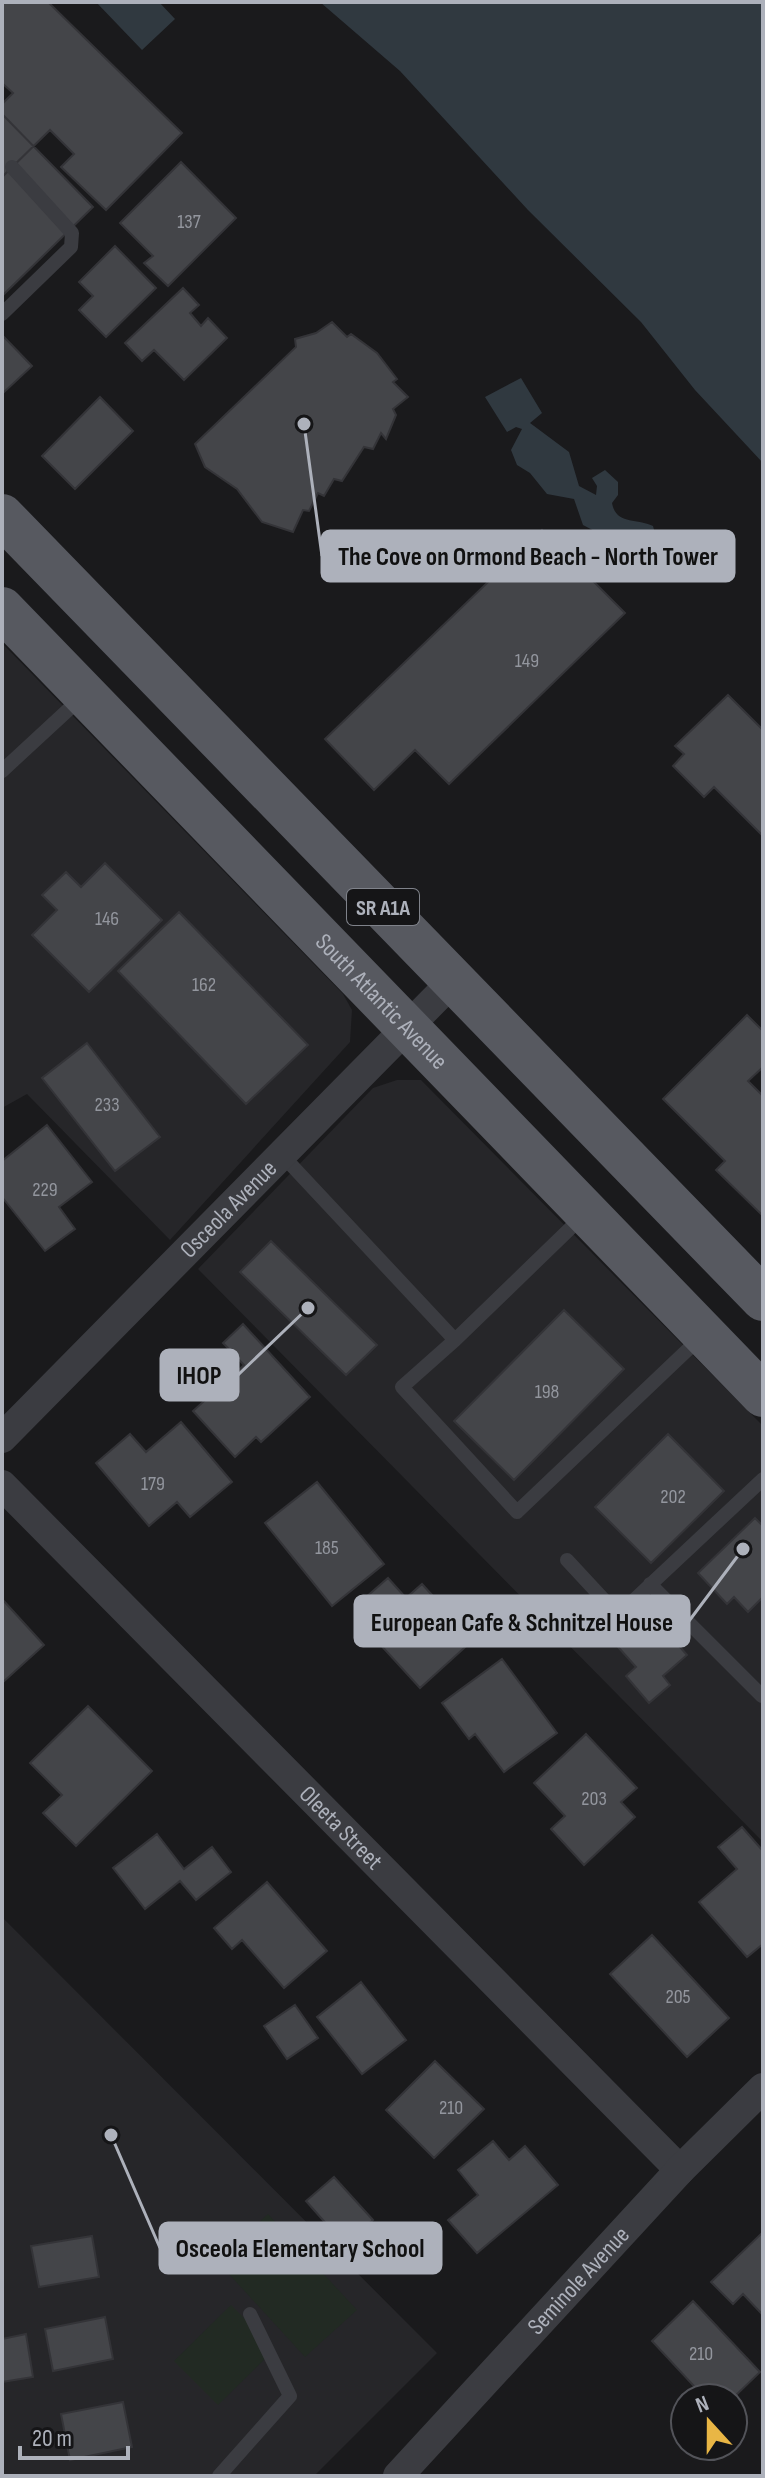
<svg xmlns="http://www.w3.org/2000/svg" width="765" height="2478" viewBox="0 0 765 2478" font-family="'Sofia Sans Condensed',sans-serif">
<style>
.built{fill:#262629}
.green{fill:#222a23}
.water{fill:#303940}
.building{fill:#444549;stroke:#343438;stroke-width:2}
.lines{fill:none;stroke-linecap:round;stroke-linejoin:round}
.lane{stroke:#3b3c41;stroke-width:14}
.street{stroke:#3b3c41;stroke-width:30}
.primary{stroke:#575960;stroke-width:44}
.labels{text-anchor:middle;stroke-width:6;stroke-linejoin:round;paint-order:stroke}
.number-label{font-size:20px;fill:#93969e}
.shield{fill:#151517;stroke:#7f828a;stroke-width:2}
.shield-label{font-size:22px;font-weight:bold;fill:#adb1bb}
.street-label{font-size:24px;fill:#adb1bb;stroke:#151517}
.leader{fill:none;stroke:#adb1bb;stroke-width:3}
.callout-dot{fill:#adb1bb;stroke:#151517;stroke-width:3}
.callout{fill:#adb1bb;stroke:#adb1bb;stroke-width:3}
.callout-label{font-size:26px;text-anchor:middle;font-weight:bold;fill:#111}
</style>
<rect width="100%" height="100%" fill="#1a1a1c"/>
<path class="built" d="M2 643 343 994 352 1010 350 1042 170 1240 27 1094 2 1108Z
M397 1080H421L763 1426V1842L198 1269 373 1088Z
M2 1917 437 2353 314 2476H2Z"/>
<path class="green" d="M268 2214 357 2310 305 2357 217 2261Z
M231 2305 275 2349 218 2405 174 2361Z"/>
<path class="water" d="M96 2H159L175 19 142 50Z
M320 2H763V463L695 390 641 322 528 210 400 71Z
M521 378 542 413 530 423 569 452 579 486 596 495 597 486 592 478 605 470 618 482V495L612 503C616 525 636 518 653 526L657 541 617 569 606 559 604 536 583 525 574 499 547 494 530 473 517 465 511 450 522 429 516 427 507 432 485 397Z"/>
<path class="building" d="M2 2H48L182 133 106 210 61 167 74 154 50 130 2 177V104L13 93 2 83Z
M2 114 93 207 2 296Z
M181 162 236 218 168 286 144 263 153 256 120 223Z
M115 246 156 288 106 337 79 310 93 296 79 282Z
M183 288 199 305 190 313 201 326 208 318 227 338 184 380 154 350 142 361 125 343Z
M332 322 347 337 351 334 377 353 397 379 393 382 408 397 393 409 396 415 386 439 381 433 373 449 364 447 342 481 334 479 324 496 318 493 309 511 303 510 293 532 262 522 237 489 205 467 195 444 296 347 295 339 316 333Z
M4 337 32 366 2 394V338Z
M100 397 133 431 75 489 42 456Z
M542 530 575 564 581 559 597 575 592 580 625 613 449 784 415 750 374 790 325 739Z
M728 695 763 730V836L714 787 704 797 673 766 684 754 675 746Z
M105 863 162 920 89 992 32 935 57 910 42 895 66 872 81 887Z
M179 912 308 1045 246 1104 118 971Z
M747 1015 763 1031V1067L748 1081 763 1096 762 1215 716 1170 725 1161 663 1099Z
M87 1043 160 1137 115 1171 42 1078Z
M47 1125 92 1182 59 1207 75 1229 45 1251 2 1197V1161Z
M271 1241 377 1345 346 1375 240 1272Z
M564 1310 624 1369 514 1480 454 1421Z
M243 1324 310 1397 261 1442 256 1437 235 1457 193 1411 244 1365 223 1343Z
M181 1422 232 1482 190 1517 177 1502 149 1526 96 1463 130 1434 146 1452Z
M668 1434 724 1491 651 1563 595 1507Z
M317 1482 384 1564 332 1606 265 1523Z
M755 1518 763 1526V1597L748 1612 734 1597 727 1604 698 1573Z
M388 1578 406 1598 422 1584 473 1640 420 1688 367 1630 375 1623 358 1604Z
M2 1599 44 1645 2 1683Z
M645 1607 687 1655 663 1676 670 1685 649 1703 626 1676 636 1667 610 1638Z
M502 1659 557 1733 504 1772 475 1734 469 1739 442 1703Z
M88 1706 152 1771 76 1846 43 1813 62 1795 30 1763Z
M586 1734 637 1788 621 1802 635 1817 584 1865 551 1829 565 1816 534 1783Z
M742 1827 763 1851V1944L747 1957 699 1902 737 1869 718 1847Z
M157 1834 184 1869 212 1847 231 1872 196 1900 180 1881 145 1909 113 1868Z
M267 1882 327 1951 284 1988 242 1940 232 1949 214 1928Z
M652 1935 729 2018 687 2057 610 1974Z
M361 1982 406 2040 362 2074 317 2017Z
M295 2005 318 2038 287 2059 264 2026Z
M435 2061 484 2109 434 2158 386 2110Z
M493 2141 509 2160 525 2146 558 2185 477 2253 448 2220 478 2195 458 2170Z
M334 2177 373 2220 345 2245 306 2201Z
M763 2232V2311L761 2313 743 2294 733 2304 711 2282Z
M92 2236 99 2277 39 2287 31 2246Z
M693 2301 760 2372 733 2398H705L652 2341Z
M105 2317 113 2359 53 2371 45 2329Z
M26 2334 33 2377 2 2382V2339Z
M123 2402 132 2447 70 2460 61 2414Z"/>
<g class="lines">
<path class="lane" d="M2 314 71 247 72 233 12 167
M2 771 81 698
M282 1155 455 1340 583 1216
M455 1340 402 1387 517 1512 700 1338
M567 1560 618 1615 763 1479
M650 1584 762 1696
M219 2476 290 2396 250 2314"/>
<g class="street">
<path id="s1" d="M2 1438 453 981"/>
<path id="s2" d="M2 1485 680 2170"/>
<path id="s3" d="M398 2476 680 2170 763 2088"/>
</g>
<g class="primary">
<path d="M2 516 763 1299"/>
<path id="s4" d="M2 609 763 1395"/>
</g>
</g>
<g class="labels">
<g class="number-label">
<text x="189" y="228">137</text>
<text x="527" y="667">149</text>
<text x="107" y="925">146</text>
<text x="204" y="991">162</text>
<text x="107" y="1111">233</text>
<text x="45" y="1196">229</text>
<text x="547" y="1398">198</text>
<text x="153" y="1490">179</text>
<text x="673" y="1503">202</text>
<text x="327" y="1554">185</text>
<text x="594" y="1805">203</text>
<text x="678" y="2003">205</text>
<text x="451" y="2114">210</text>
<text x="701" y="2360">210</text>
</g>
<rect class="shield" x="347" y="889" width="72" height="36" rx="6"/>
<g class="shield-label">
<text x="383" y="915">SR A1A</text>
</g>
<g class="street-label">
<text dy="8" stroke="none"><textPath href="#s4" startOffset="546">South Atlantic Avenue</textPath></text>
<text dy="8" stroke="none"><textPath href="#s1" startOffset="322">Osceola Avenue</textPath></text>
<text dy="8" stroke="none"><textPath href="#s2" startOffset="482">Oleeta Street</textPath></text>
<text dy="8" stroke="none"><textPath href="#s3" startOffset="266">Seminole Avenue</textPath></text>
</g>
</g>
<path class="leader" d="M304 424L322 556M308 1308L238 1375M743 1549L689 1621M111 2135L160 2248"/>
<g class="callout-dot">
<circle cx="304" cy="424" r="8"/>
<circle cx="308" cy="1308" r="8"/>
<circle cx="743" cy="1549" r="8"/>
<circle cx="111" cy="2135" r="8"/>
</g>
<g class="callout">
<rect x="322" y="531" width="412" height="50" rx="8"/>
<rect x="161" y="1350" width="77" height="50" rx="8"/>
<rect x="355" y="1596" width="334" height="50" rx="8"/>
<rect x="160" y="2223" width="281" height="50" rx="8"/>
</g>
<g class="callout-label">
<text x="528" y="565">The Cove on Ormond Beach - North Tower</text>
<text x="199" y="1384">IHOP</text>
<text x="522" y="1631">European Cafe &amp; Schnitzel House</text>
<text x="300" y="2257">Osceola Elementary School</text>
</g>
<rect width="765" height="2478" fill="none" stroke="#adb1bb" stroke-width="8"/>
<g transform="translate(709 2422) rotate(339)"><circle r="38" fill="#151517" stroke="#525359" stroke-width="2"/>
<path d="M0-6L14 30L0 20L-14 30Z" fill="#e9b645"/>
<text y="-12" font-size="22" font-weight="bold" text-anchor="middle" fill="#adb1bb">N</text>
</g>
<path d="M20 2446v12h108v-12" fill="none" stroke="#adb1bb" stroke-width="4"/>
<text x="32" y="2446" font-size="24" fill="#adb1bb" stroke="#151517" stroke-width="6" paint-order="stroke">20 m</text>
</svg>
